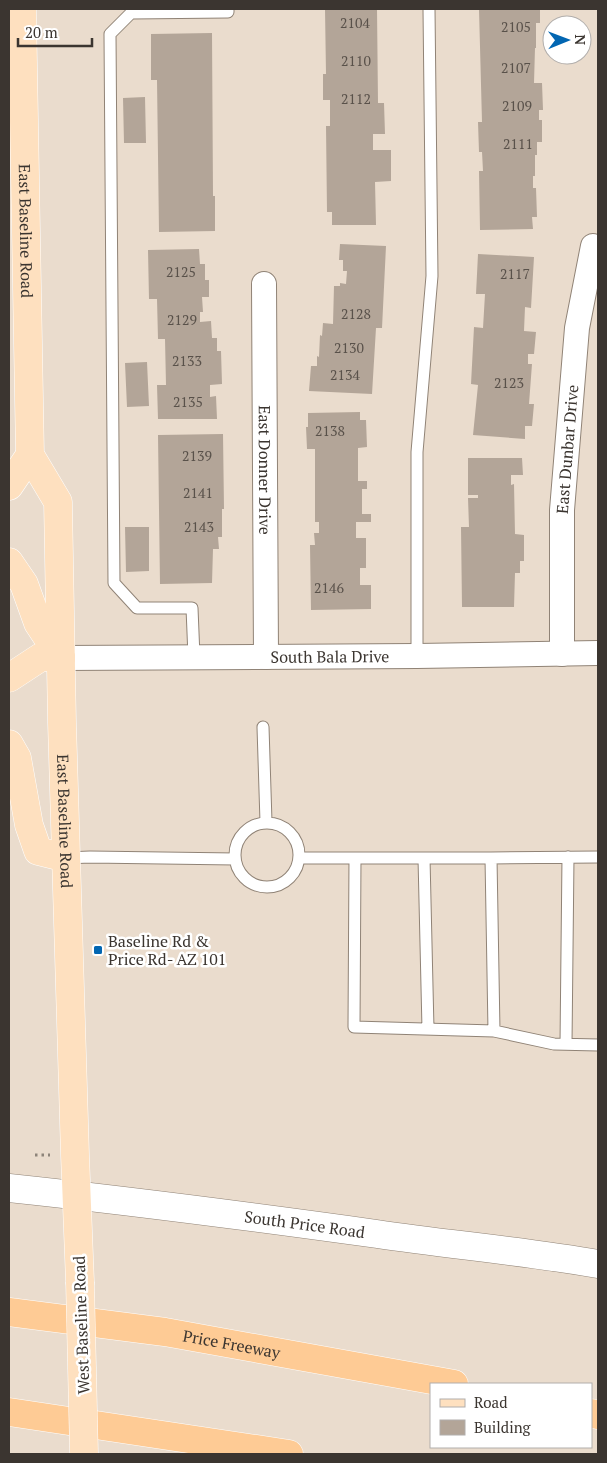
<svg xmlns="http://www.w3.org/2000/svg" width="607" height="1463" viewBox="0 0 607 1463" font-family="'PT Serif',serif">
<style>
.building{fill:#b3a598}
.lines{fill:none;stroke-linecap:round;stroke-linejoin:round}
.service-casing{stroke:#908376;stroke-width:13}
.minor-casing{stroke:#908376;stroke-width:26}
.secondary-casing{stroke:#908376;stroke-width:29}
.primary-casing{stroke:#fff;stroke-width:29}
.motorway-casing{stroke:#fff;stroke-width:29}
.path{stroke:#8d847a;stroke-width:3;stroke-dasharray:2.5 4;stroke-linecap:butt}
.service{stroke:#fff;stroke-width:11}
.minor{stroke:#fff;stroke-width:24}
.secondary{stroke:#fff;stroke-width:28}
.primary{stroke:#fee0bf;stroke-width:28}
.motorway{stroke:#fecb95;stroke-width:28}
.primary-bridge-casing{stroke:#fff;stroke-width:29;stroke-linecap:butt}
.primary-bridge{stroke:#fee0bf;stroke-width:28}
.poi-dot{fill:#0266b2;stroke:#fff;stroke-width:2}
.labels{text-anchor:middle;stroke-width:5;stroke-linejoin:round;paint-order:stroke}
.number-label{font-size:14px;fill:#59514a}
.street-label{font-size:16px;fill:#3b3530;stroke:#fff}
.poi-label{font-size:16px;fill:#3b3530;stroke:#fff;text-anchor:start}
</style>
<rect width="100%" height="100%" fill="#eadccd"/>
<path class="building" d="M325 9H377L378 103H384L385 134H373V150H391V181L375 182 376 225H332V212H327L326 126H330V100H323V74H326Z
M479 9H540V23H536V48H535L534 83H542L543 110H539V120H542V142H537V155H535V176H533V188H536L537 217H532L533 229 480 230 479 171H483L482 152H479L478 122H482Z
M212 33 213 196H215V231L159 232 157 80H151V34Z
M145 97 146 143H124L123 98Z
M340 244 386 246 382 328H376L372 394 309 391 311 366H317V356L319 357 320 335 322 336 323 323 333 324 334 286H340V283L346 284 347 271H343V260H339Z
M199 249 200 264H205V280H209V297H202L203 312H200V322L211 321 212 338H217V351H221L222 384 210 385V397L216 396 217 419H158L157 385H166L165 339H158L157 299H149L148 250Z
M478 254 534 257 531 308 525 307 524 331 536 332 534 354H528V364H532L529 404H534L532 426H525V439L473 435 478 385 471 384 474 327 483 328 485 294H476Z
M147 362 149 406 127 407 125 363Z
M360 412V420H366L367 447 358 448V481H367V489H362V514H371V522H356V538H366V568H360V585H371V609L311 610 310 545H315L314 533H319V522H315V449H307L306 427H308V413Z
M223 434 224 509H222V537H218L219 549H213L212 583 160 584 158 435Z
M468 458H522L523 475H511V485L514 484 515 534 524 535V561H520V573H515L514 607H462L461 527H469L468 498H478V495H468Z
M125 527H149V571L126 572Z
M95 944H102V955H95Z"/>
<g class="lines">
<defs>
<path id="service" d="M417 656V452L432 276 429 9
M194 657 192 608H137L114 583 110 34 131 13 228 12V9
M263 727 266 822
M235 855a32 32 0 1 1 64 0a32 32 0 1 1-64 0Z
M66 858 90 857 235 859
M299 858H491L494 1031 354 1027 355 858
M424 858 428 1029
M491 858 598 857
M494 1031 554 1044 598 1045
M566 1044 568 857"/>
<g id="minor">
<path id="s1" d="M264 284 266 657"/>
<path id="s2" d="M562 654V510L577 328 593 246"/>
<path id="s3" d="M61 658 417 656 598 653"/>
</g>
<g id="secondary">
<path id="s4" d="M9 1188C132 1201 254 1217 377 1234 451 1245 525 1251 598 1264"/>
</g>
<g id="primary">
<path id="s5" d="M22 9 30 455 58 502 62 723 75 1155 80 1282"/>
<path d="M9 486 30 455"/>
<path d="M9 562 24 584 38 623 61 658"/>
<path d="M9 678 41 657 61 658"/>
<path d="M9 744 17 758 29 825 38 851 66 858"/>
</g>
<g id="motorway">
<path id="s6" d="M9 1312 165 1332 454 1384"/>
<path d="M9 1412 289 1454"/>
<path d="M591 1413 598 1415"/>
</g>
</defs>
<use href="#service" class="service-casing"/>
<use href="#minor" class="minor-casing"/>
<use href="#secondary" class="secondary-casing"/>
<use href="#primary" class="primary-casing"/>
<use href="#motorway" class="motorway-casing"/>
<path class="path" d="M35 1155H50"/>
<use href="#service" class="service"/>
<use href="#minor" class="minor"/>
<use href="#secondary" class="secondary"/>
<use href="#primary" class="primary"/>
<use href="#motorway" class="motorway"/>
<defs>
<path id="primary-bridge" d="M80 1282 84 1454"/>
</defs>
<use href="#primary-bridge" class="primary-bridge-casing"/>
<use href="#primary-bridge" class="primary-bridge"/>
</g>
<rect class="poi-dot" x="93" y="945" width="10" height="10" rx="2.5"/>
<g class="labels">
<g class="number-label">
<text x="355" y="28">2104</text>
<text x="516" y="32">2105</text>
<text x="356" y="66">2110</text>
<text x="516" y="73">2107</text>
<text x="356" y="104">2112</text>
<text x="517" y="111">2109</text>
<text x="518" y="149">2111</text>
<text x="181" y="277">2125</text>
<text x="515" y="279">2117</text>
<text x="356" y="319">2128</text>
<text x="182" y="325">2129</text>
<text x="349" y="353">2130</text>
<text x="187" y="366">2133</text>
<text x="345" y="380">2134</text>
<text x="509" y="388">2123</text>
<text x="188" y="407">2135</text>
<text x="330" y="436">2138</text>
<text x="197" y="461">2139</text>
<text x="198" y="498">2141</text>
<text x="199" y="532">2143</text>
<text x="329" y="593">2146</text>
</g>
<g class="street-label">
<text dy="6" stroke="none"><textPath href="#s5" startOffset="222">East Baseline Road</textPath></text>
<text dy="6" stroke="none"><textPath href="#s2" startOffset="205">East Dunbar Drive</textPath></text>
<text dy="6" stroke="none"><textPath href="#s1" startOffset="186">East Donner Drive</textPath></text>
<text dy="6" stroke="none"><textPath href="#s3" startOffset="269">South Bala Drive</textPath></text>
<text dy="6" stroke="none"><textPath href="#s5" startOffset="820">East Baseline Road</textPath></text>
<text dy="6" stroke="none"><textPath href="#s4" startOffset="298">South Price Road</textPath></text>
<text transform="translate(81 1325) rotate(-92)" y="6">West Baseline Road</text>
<text dy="6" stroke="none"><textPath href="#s6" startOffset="225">Price Freeway</textPath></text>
</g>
<g class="poi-label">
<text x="108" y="947">Baseline Rd &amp;<tspan x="108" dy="18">Price Rd- AZ 101</tspan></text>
</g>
</g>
<rect width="607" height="1463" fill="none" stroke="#3b3530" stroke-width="20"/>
<rect x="430" y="1383" width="162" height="65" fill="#ffffff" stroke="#b1aeac"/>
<rect x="440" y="1399" width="25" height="8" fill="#fee0bf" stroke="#b1aeac"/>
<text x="474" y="1408" font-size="15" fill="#3b3530">Road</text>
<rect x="440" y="1420" width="25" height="15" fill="#b3a598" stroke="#b1aeac"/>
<text x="474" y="1433" font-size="15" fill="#3b3530">Building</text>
<g transform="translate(567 40) rotate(89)"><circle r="24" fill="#ffffff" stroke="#b1aeac"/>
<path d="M0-4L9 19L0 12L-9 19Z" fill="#0266b2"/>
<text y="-8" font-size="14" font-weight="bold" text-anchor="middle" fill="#3b3530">N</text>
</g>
<path d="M18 38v8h74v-8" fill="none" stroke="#3b3530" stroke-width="2.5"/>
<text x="25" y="38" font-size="15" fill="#3b3530" stroke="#ffffff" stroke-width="4" paint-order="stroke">20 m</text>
</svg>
